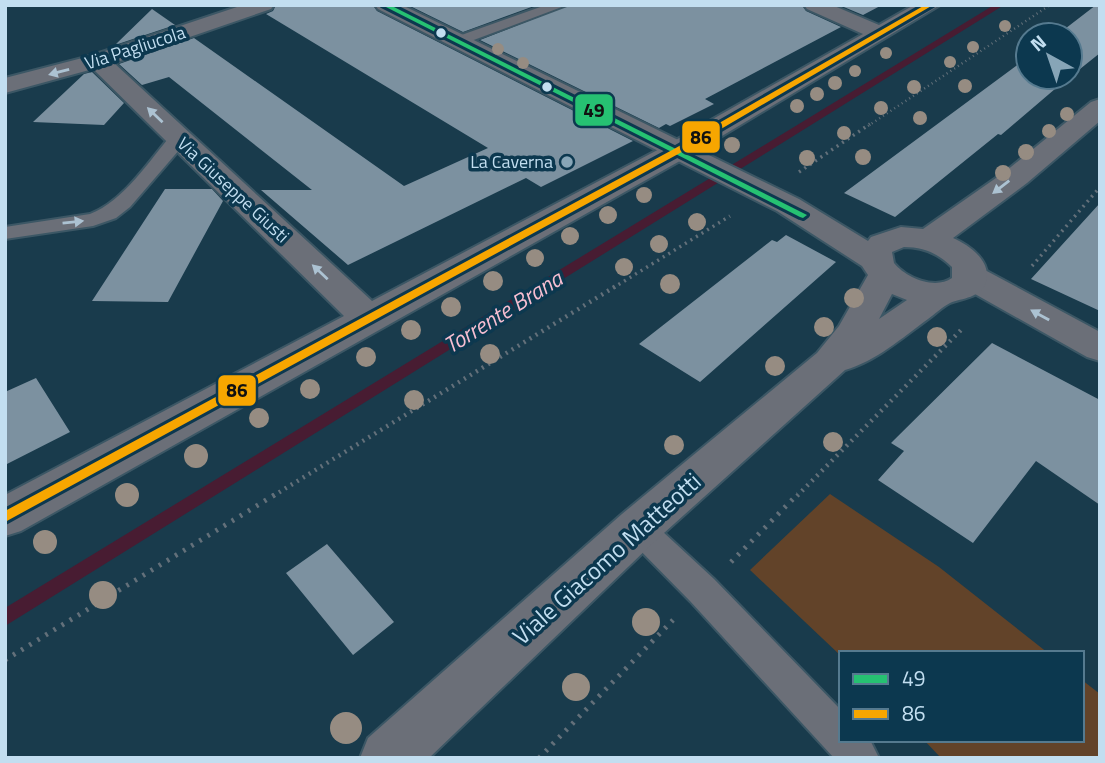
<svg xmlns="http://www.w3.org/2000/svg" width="1105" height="763" viewBox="0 0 1105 763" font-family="'Titillium Web',sans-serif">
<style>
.green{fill:#624329}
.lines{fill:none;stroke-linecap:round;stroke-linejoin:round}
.stream{fill:#481c32;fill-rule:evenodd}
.building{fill:#7c91a0}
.service-casing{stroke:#3c5765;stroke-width:4}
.minor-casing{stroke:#3c5765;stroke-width:4}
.tertiary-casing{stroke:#3c5765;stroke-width:4}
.path-far3{stroke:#63707a;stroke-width:2.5;stroke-dasharray:1 3.5;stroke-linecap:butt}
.path-far2{stroke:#63707a;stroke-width:3.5;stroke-dasharray:2 4.5;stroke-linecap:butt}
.path-far1{stroke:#63707a;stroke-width:4.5;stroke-dasharray:2 5;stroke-linecap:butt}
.path{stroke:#63707a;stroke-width:5;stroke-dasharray:2.5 7;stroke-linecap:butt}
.service{fill:#6b6f78;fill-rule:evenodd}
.minor{fill:#6b6f78;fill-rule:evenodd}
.tertiary{fill:#6b6f78;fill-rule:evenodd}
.bus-1-casing{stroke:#0c384f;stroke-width:6}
.bus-2-casing{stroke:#0c384f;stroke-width:6}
.bus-1{fill:#26c172;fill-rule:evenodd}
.bus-2{fill:#f7a600;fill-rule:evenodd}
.tree{fill:#968c82}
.oneway{fill:#acc2d2}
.bus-dot{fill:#c2def0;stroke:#0c384f;stroke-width:2.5}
.poi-dot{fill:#87a5b7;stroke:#0c384f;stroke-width:2.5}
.labels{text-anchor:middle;stroke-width:7;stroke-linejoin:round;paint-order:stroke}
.far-street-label{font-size:18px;fill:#c2def0;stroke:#0c384f}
.far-poi-label{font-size:18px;fill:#c2def0;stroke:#0c384f;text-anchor:end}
.water-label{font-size:23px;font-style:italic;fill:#f6bed1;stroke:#0c384f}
.near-street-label{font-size:24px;fill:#c2def0;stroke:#0c384f}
.line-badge{stroke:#0c384f;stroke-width:2.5}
.pale-badge-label{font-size:19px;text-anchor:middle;font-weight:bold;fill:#111}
</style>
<rect width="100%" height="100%" fill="#193b4c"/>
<path class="green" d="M830 494 939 567 1048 653H841V656L750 570Z
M1082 680 1100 694V758H941L924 740H1082Z"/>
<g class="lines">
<path class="stream" d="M994 5H1004L5 626V608Z"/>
</g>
<path class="building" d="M276 5H373L377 11 633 141 541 187 526 178 348 265 261 190H312L169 77 142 85 119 64 194 38 404 186 488 148 266 14 273 11Z
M408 5H537L463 32Z
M569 5H802L806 11 841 27 705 99 714 104 670 126 666 124 659 128 480 40Z
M839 5H882L863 15Z
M1096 5H1100V53L1070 77V35H1057Z
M152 9 175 25 115 45Z
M1028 57V77H1069L1001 135 998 134 895 217 844 193Z
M92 72 124 103 104 125 33 122 84 74Z
M165 189H212L223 201 168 302 92 301Z
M1100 203V311L1031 279Z
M786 235 836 262 700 382 639 344 772 240 777 242Z
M992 343 1100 400V505L1036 461 973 543 878 480 904 451 891 443Z
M36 378 70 432 5 465V392Z
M327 544 394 622 353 655 286 573Z"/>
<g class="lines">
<defs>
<path id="service" d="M546 5H567L463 44 458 46 450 41 453 38Z
M179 132 186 134 188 138 186 142 130 207 116 218 93 226 5 239V227L90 214C124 201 149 161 172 134Z
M638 515 649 519 714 579 841 710V740H870L879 758H834L690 601 627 537 623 528 627 519Z"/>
<path id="minor" d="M243 5H274L271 9 114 63 372 301 667 145 863 34 807 9 804 5H832L879 25 914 5H940L687 157 21 531 5 536V495L344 316 93 69 5 93V78L90 56Z
M971 266 983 269 1100 332V361L1087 357 959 285 954 277 959 269Z"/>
<path id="tertiary" d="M375 5H402L799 199 868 241 871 237 901 227 923 229 1006 171 1091 102 1100 99V121L1027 183 953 238C969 245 992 261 986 282 981 298 962 298 950 303 942 307 935 314 928 319 902 338 876 361 845 370L654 542 429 758H360L368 738 622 514 817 353 839 326 868 275 862 266 777 211 378 9ZM904 247C924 247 939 254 952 267V278C935 290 906 278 894 263L892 252ZM892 294 907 300 879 319Z"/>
</defs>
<use href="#service" class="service-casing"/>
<use href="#minor" class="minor-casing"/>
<use href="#tertiary" class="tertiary-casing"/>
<path class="path-far3" d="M868 126 1050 5"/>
<path class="path-far2" d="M799 172 870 124
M1032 266 1100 187
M613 288 730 216"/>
<path class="path-far1" d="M273 496 616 286
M797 496 964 327"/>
<path class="path" d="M731 562 798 494
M5 660 276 494
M539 758 673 620"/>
<use href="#service" class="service"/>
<use href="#minor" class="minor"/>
<use href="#tertiary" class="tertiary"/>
<defs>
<path id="bus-1" d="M382 5H390L807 215 803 218 800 217Z"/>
<path id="bus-2" d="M925 5H933L680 153 5 522V511L674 149Z"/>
</defs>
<use href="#bus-1" class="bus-1-casing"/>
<use href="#bus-2" class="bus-2-casing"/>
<use href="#bus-1" class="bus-1"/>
<use href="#bus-2" class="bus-2"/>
</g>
<g class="tree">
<circle cx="1005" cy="26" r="6"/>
<circle cx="973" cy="47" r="6"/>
<circle cx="498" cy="49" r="6"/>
<circle cx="886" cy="53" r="6"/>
<circle cx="950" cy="62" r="6"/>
<circle cx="523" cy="63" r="6"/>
<circle cx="855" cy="71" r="6"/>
<circle cx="835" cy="83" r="7"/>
<circle cx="965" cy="86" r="7"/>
<circle cx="914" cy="87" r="7"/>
<circle cx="817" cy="94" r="7"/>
<circle cx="797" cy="106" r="7"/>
<circle cx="881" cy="108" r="7"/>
<circle cx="1067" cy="114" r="7"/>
<circle cx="920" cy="118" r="7"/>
<circle cx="1049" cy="131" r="7"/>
<circle cx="844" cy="133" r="7"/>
<circle cx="732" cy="145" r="8"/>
<circle cx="1026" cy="152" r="8"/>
<circle cx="863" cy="157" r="8"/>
<circle cx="807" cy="158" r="8"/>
<circle cx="1003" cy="173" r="8"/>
<circle cx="644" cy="195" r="8"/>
<circle cx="608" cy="215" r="9"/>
<circle cx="697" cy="222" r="9"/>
<circle cx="570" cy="236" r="9"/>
<circle cx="659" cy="244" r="9"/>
<circle cx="535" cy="258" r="9"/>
<circle cx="624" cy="267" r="9"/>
<circle cx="493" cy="281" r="10"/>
<circle cx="670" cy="284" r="10"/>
<circle cx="854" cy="298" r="10"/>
<circle cx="451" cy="307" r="10"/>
<circle cx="824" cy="327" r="10"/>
<circle cx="411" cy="330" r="10"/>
<circle cx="937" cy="337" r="10"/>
<circle cx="490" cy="354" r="10"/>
<circle cx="366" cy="357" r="10"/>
<circle cx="775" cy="366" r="10"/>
<circle cx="310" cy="389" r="10"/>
<circle cx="414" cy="400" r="10"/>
<circle cx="259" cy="418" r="10"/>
<circle cx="833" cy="442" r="10"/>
<circle cx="674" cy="445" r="10"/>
<circle cx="196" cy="456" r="12"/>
<circle cx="127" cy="495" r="12"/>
<circle cx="45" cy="542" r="12"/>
<circle cx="103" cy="595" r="14"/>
<circle cx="646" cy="622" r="14"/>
<circle cx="576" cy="687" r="14"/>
<circle cx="346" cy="728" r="16"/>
</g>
<defs><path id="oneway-solid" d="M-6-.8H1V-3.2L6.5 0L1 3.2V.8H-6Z" transform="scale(1.75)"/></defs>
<g class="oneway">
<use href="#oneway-solid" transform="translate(59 72) rotate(165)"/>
<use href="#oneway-solid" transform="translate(155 115) rotate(-136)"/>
<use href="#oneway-solid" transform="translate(1001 187) rotate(142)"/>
<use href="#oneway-solid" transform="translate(73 222) rotate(-6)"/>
<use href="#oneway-solid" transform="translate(320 272) rotate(-137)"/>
<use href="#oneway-solid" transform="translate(1040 315) rotate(-151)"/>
</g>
<g class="bus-dot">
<circle cx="441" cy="33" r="6"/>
<circle cx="547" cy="87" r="6"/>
</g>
<circle class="poi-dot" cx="567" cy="162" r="7"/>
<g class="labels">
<g class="far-street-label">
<text transform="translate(135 48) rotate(-18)" y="6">Via Pagliucola</text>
<text transform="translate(233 190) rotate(43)" y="6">Via Giuseppe Giusti</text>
</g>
<g class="far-poi-label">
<text x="553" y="168">La Caverna</text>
</g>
<g class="water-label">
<text transform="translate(503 312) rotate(-32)" y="8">Torrente Brana</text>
</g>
<g class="near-street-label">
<text transform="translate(607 559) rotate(-42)" y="8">Viale Giacomo Matteotti</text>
</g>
</g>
<g class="line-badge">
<rect x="574" y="93" width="40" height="34" rx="7" fill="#26c172"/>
<rect x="681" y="120" width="40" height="34" rx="7" fill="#f7a600"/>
<rect x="217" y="374" width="40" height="33" rx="7" fill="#f7a600"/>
</g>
<g class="pale-badge-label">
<text x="594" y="117">49</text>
<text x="701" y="144">86</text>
<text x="237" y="397">86</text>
</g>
<rect width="1105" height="763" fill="none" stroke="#c2def0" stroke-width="14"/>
<rect x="839" y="651" width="245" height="91" fill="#0c384f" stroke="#557a8f" stroke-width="2"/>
<rect x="853" y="674" width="35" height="10" fill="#26c172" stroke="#557a8f" stroke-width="2"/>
<text x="902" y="686" font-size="21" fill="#c2def0">49</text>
<rect x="853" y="709" width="35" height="10" fill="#f7a600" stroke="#557a8f" stroke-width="2"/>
<text x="902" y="721" font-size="21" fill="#c2def0">86</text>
<g transform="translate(1049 56) rotate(320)"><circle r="33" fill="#0c384f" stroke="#557a8f" stroke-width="2"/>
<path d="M0-5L12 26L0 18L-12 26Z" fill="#87a5b7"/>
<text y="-10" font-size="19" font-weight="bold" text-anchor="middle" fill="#c2def0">N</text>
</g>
</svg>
